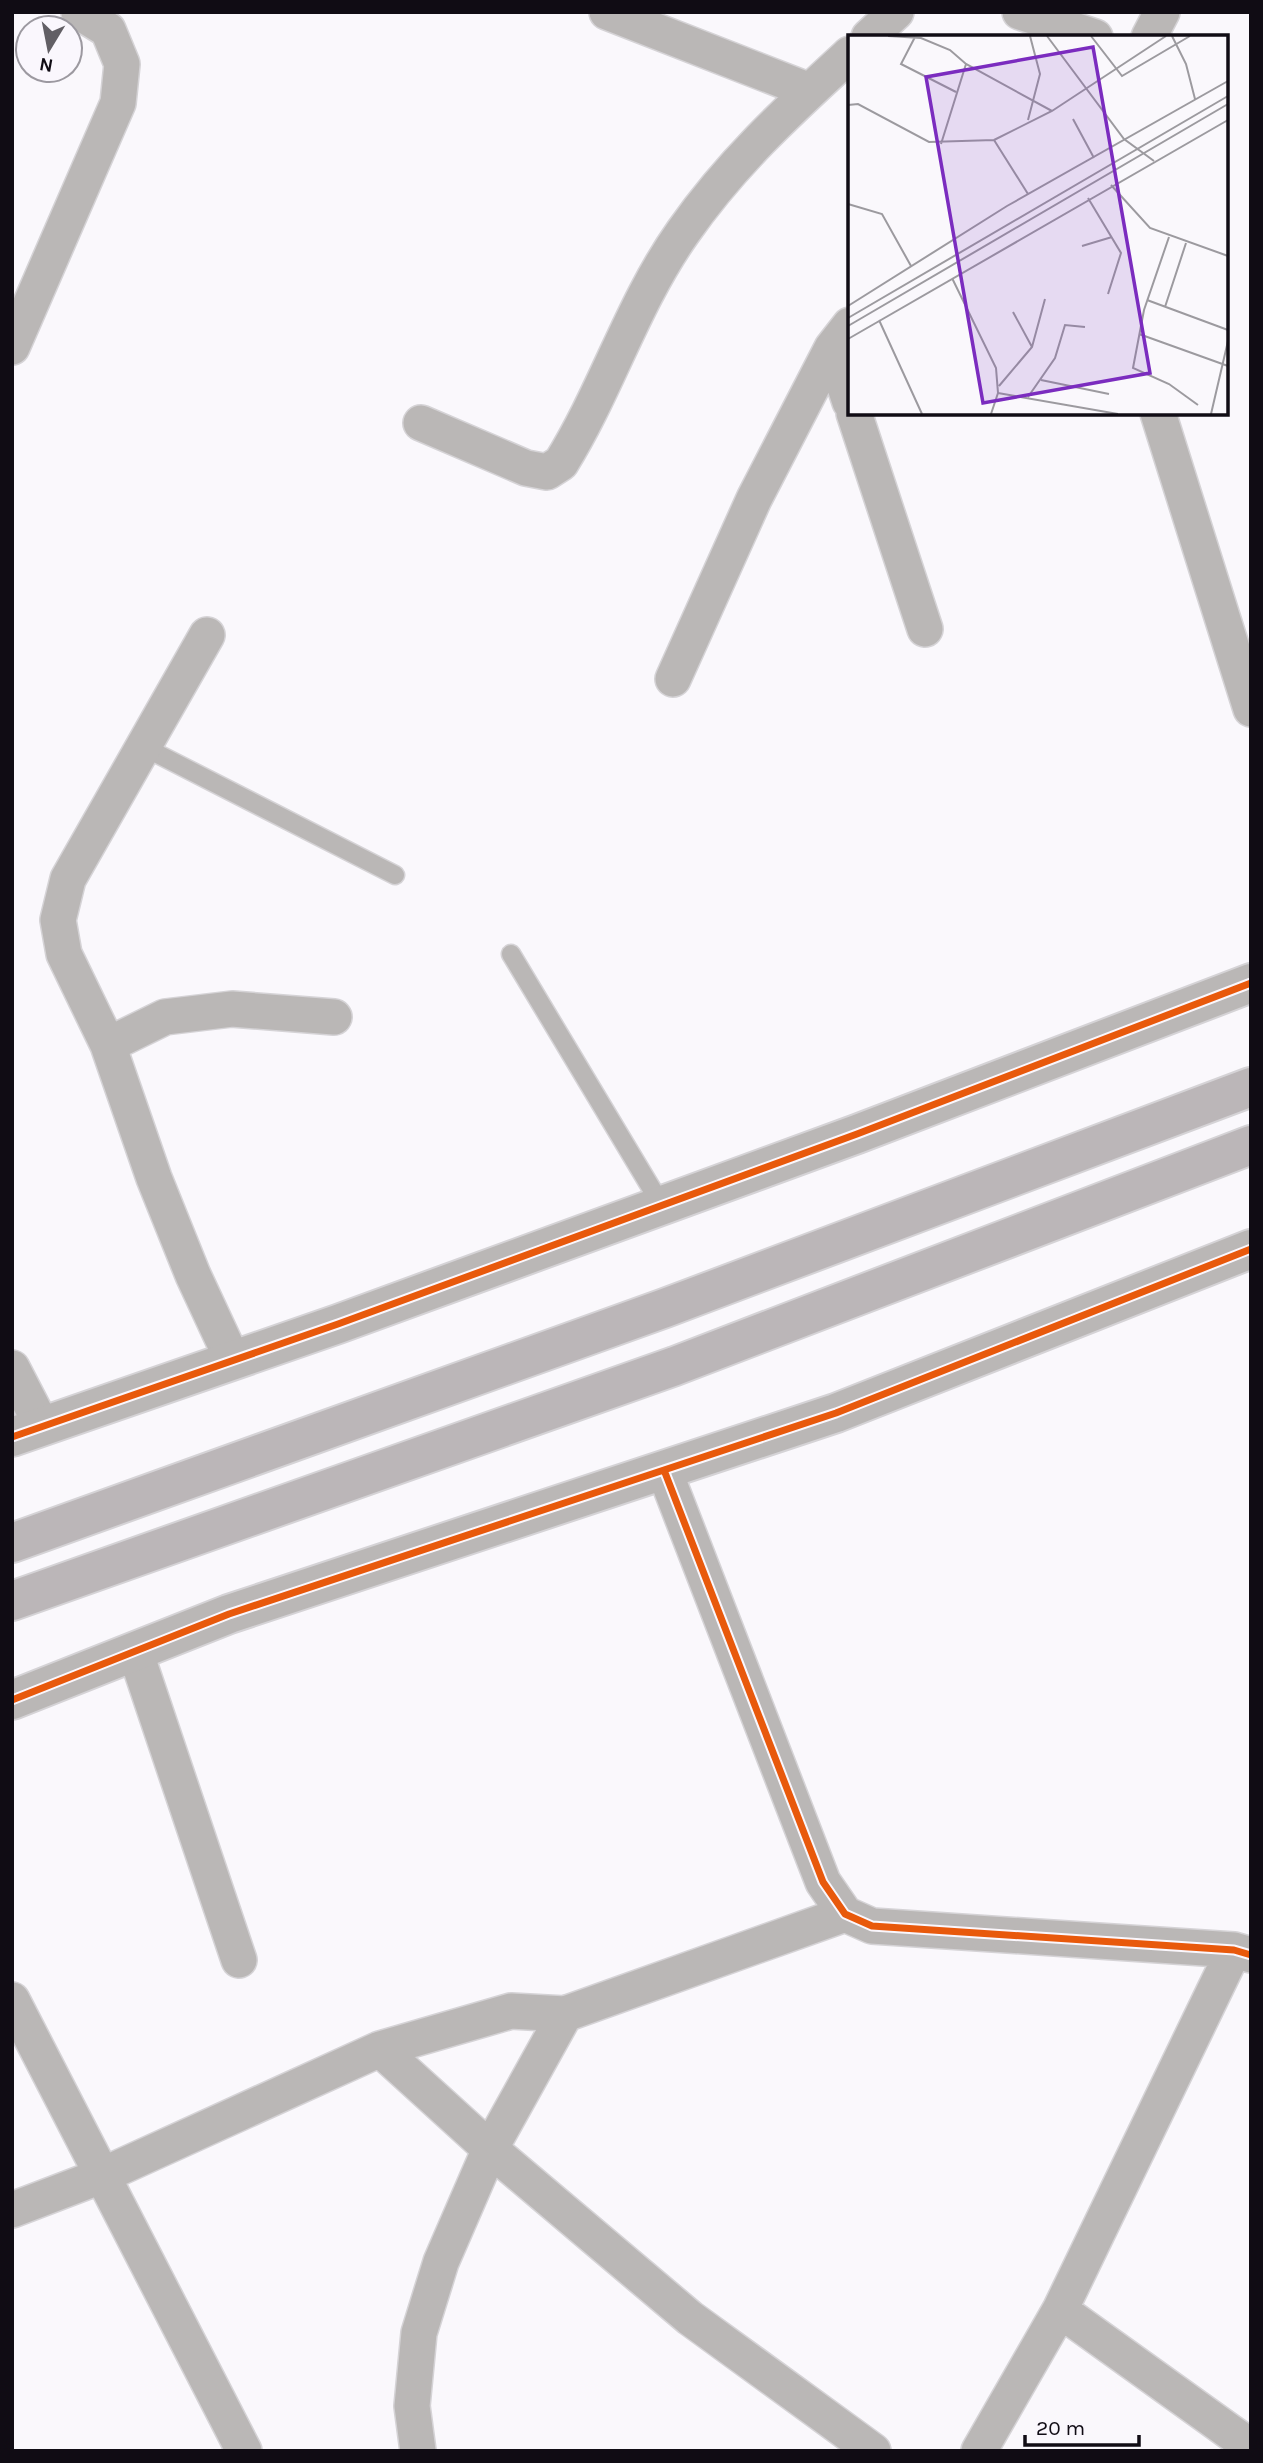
<svg xmlns="http://www.w3.org/2000/svg" width="1263" height="2463" viewBox="0 0 1263 2463" font-family="Karla,sans-serif">
<style>
.lines{fill:none;stroke-linecap:round;stroke-linejoin:round}
.service-casing{stroke:#d5d3d6;stroke-width:21}
.minor-casing{stroke:#d5d3d6;stroke-width:38}
.tertiary-casing{stroke:#d5d3d6;stroke-width:42}
.trunk-casing{stroke:#d5d3d6;stroke-width:42}
.service{stroke:#bab7b6;stroke-width:18}
.minor{stroke:#bab7b6;stroke-width:35}
.tertiary{stroke:#bab7b6;stroke-width:38}
.trunk{stroke:#bbb6b8;stroke-width:38}
.cycleway-casing{stroke:#faf7fd;stroke-width:11}
.cycleway{stroke:#e8590c;stroke-width:7}
.inset-road{fill:none;stroke:#9c9a9f;stroke-width:2}
.view{fill:#7b2cbf;fill-opacity:0.15;stroke:#7b2cbf;stroke-width:3.5}
.inset-edge{fill:none;stroke:#100c14;stroke-width:3.5}
</style>
<rect width="100%" height="100%" fill="#faf8fc"/>
<g class="lines">
<defs>
<path id="service" d="M144 747 395 875
M511 954 662 1206"/>
<path id="minor" d="M607 12 810 91
M1020 12 1095 37
M869 37 896 12
M1149 37 1162 12
M12 347 118 103 122 64 108 30 79 12
M832 348 850 402
M854 413 925 629
M1158 413 1251 709
M421 423 526 468 547 472 561 463C607 389 632 304 683 232 731 163 788 111 850 54
M207 635 68 879 58 920 64 954 108 1045 154 1178 193 1275 233 1361
M673 679 754 499 832 348 850 325
M108 1045 165 1017 232 1009 334 1017
M12 1368 42 1426
M664 1470 823 1882 845 1914 872 1926 1234 1950 1251 1955
M135 1651 239 1960
M12 2000 244 2451
M380 2049 490 2149 690 2318 873 2451
M12 2210 101 2176 380 2049 511 2011 565 2014 845 1914
M1060 2310 1251 2447
M418 2451 412 2406 419 2333 441 2262 490 2149 565 2014
M979 2451 1060 2310 1234 1950"/>
<path id="tertiary" d="M12 1437 338 1324 857 1134 1251 983
M12 1700 229 1614 836 1413 1251 1249"/>
<path id="trunk" d="M12 1543 665 1308 1251 1087
M12 1601 675 1366 1251 1145"/>
</defs>
<use href="#service" class="service-casing"/>
<use href="#minor" class="minor-casing"/>
<use href="#tertiary" class="tertiary-casing"/>
<use href="#trunk" class="trunk-casing"/>
<use href="#service" class="service"/>
<use href="#minor" class="minor"/>
<use href="#tertiary" class="tertiary"/>
<use href="#trunk" class="trunk"/>
<defs>
<path id="cycleway" d="M12 1437 338 1324 857 1134 1251 983
M664 1470 823 1882 845 1914 872 1926 1234 1950 1251 1955
M12 1700 229 1614 836 1413 1251 1249"/>
</defs>
<use href="#cycleway" class="cycleway-casing"/>
<use href="#cycleway" class="cycleway"/>
</g>
<g transform="translate(848 35)">
<rect width="380" height="380" fill="#faf8fc"/>
<path class="inset-road" d="M40 1 73 3 102 15 118 29 204 76M199 1 276 104 306 126M243 1 274 41 342 1M324 1 338 29 347 64M67 2 53 29 108 57M0 70 10 69 81 107 146 105 180 159M225 84 246 123M180 85 192 39 182 1M146 105 204 76 318 1M93 109 118 29M263 150 302 193 380 221M240 163 273 218 260 259M0 169 34 179 63 231M321 202 296 275 285 333 321 349 350 370M234 211 264 202M104 243 148 333 150 358 143 379M299 265 380 295M0 271 159 171 380 46M317 272 338 208M165 277 184 312M0 283 380 61M31 285 74 379M0 291 380 69M291 299 380 331M0 304 380 85M193 345 261 359M151 351 184 312 197 264M150 358 270 379M180 362 207 323 217 290 237 292M363 379 380 306"/>
<path class="view" d="M245 12 302 338 135 368 78 42Z"/>
<rect width="380" height="380" class="inset-edge"/>
</g>
<rect width="1263" height="2463" fill="none" stroke="#100c14" stroke-width="28"/>
<g transform="translate(49 49) rotate(190)"><circle r="33" fill="#faf7fd" stroke="#9c99a0" stroke-width="2"/>
<path d="M0-5L12 26L0 18L-12 26Z" fill="#625f65"/>
<text y="-10" font-size="19" font-weight="bold" text-anchor="middle" fill="#100c14">N</text>
</g>
<path d="M1025 2435v10h114v-10" fill="none" stroke="#100c14" stroke-width="3.5"/>
<text x="1036" y="2435" font-size="21" fill="#100c14" stroke="#faf7fd" stroke-width="5" paint-order="stroke">20 m</text>
</svg>
